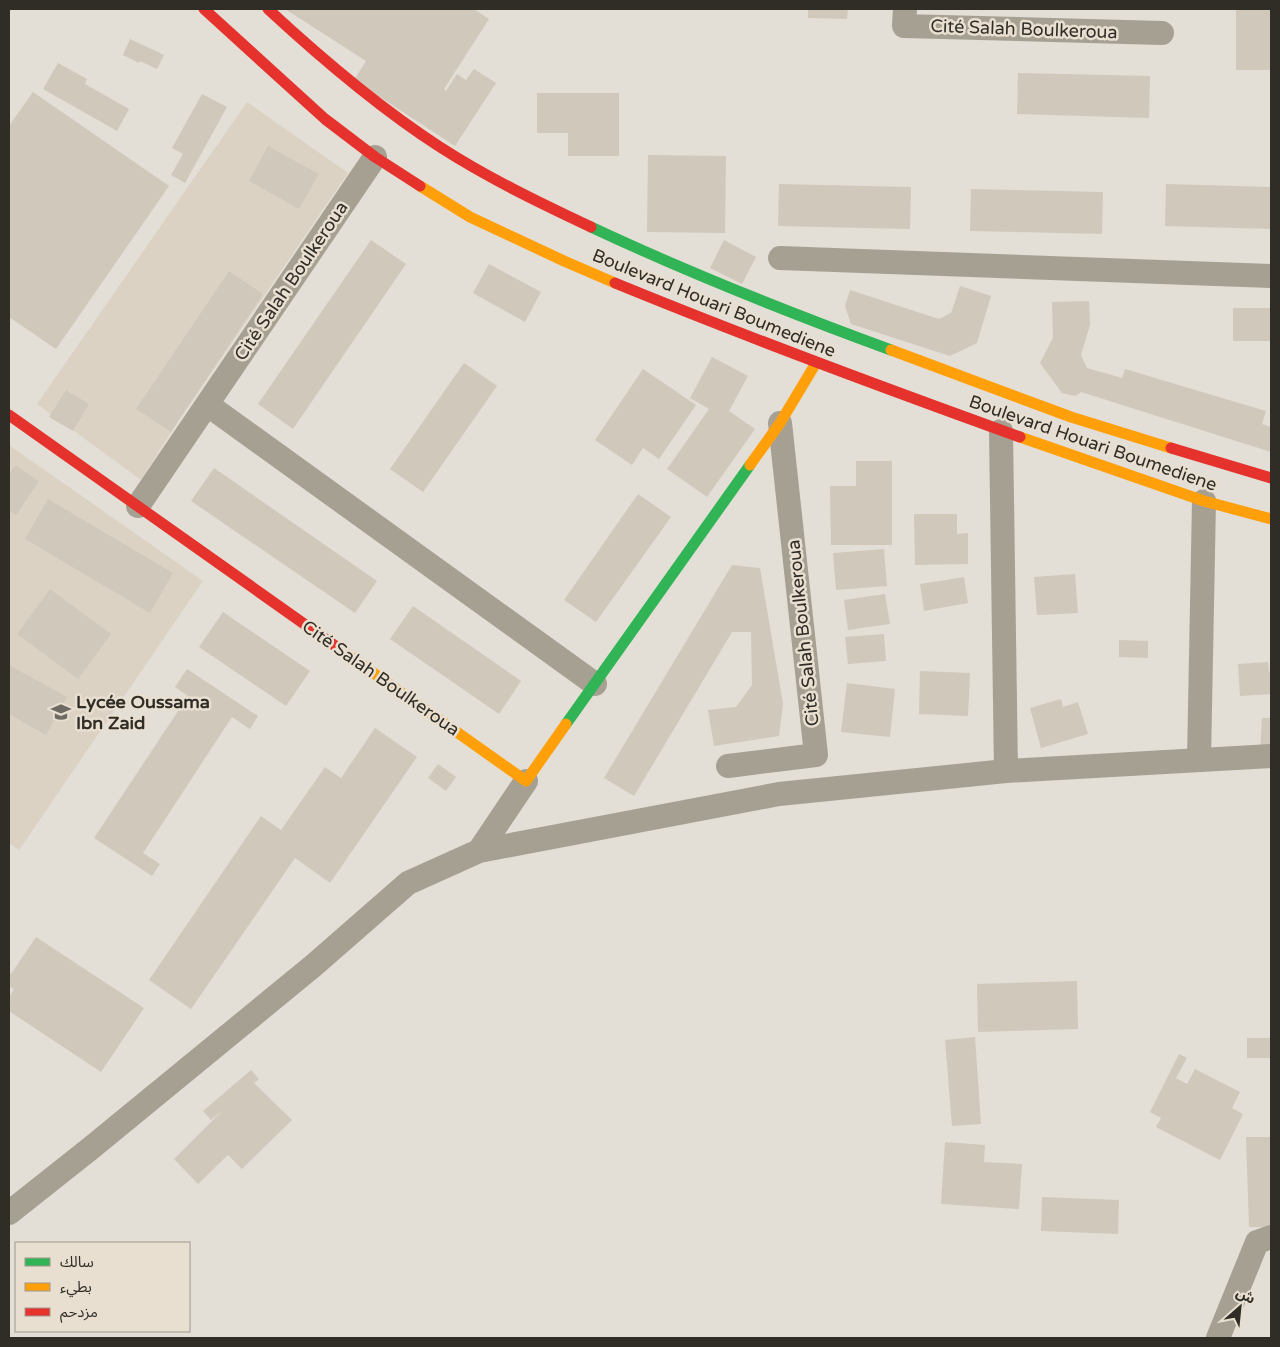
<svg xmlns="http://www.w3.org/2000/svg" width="1280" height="1347" viewBox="0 0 1280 1347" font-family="'Varela Round','Noto Sans Arabic',sans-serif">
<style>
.built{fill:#dcd2c3}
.building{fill:#d1c8bc}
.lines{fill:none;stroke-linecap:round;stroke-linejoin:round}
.street{stroke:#a6a093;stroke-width:24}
.fast{stroke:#30b455;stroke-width:11}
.slow{stroke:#ff9f0a;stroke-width:11}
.jam{stroke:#e5322d;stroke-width:11}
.labels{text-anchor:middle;stroke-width:5;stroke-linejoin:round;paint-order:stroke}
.street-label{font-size:18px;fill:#302d27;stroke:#e8dfd1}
.poi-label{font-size:18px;font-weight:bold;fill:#302d27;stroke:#e8dfd1;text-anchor:start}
</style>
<rect width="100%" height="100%" fill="#e3ded6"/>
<path class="built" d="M247 102 348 173 171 432 141 480 37 404Z
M9 445 203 581 19 850 9 843Z"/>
<path class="building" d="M285 9H474L489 19 444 89 446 91 457 74 466 80 474 69 496 83 455 146 354 80 366 61Z
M808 9H848L847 19 808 18Z
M1236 9H1271V70H1236Z
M130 39 164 55 157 69 140 61 139 63 123 55Z
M58 63 87 79 85 84 129 109 117 131 43 89Z
M1018 73 1150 76 1149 118 1017 114Z
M33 92 169 186 56 349 9 317V126Z
M537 93H619V156H568V133H537Z
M202 94 227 107 185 183 171 175 183 154 172 148Z
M268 146 319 174 299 209 249 181Z
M648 155 726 156 725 233 647 232Z
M779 184 911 187 910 229 778 226Z
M1166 184 1271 187V229L1165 226Z
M971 189 1103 192 1102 234 970 231Z
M371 240 406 264 293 429 258 404Z
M724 240 756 257 742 284 710 268Z
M489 264 541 292 525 322 473 293Z
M229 271 263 294 171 432 136 409Z
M960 286 991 296 977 343 950 356 851 324 845 306 850 290 939 319 951 313Z
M1089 301 1090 325 1081 355 1087 368 1122 378 1125 369 1266 411 1262 424 1271 427V452L1081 392 1076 396 1062 393 1040 363 1053 338 1052 302Z
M1233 308H1271V341H1233Z
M712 357 748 376 729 411 755 429 707 497 667 469 709 409 690 398Z
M464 363 497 386 423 492 390 469Z
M643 369 696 405 659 459 643 448 632 465 595 440Z
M66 390 89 404 73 431 49 417Z
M856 461H892V545H831L830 486H856Z
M15 465 39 481 16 515 9 510V475Z
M214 468 377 581 355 613 191 501Z
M638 494 671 517 596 622 564 600Z
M48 499 173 573 150 613 25 539Z
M914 514H957V534L968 533V564L915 565Z
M884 549 887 586 836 590 833 553Z
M732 565 760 568 783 704 779 736 714 746 708 710 736 707 752 685 751 632H732L634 796 604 778Z
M1075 574 1078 613 1037 615 1034 577Z
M964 577 968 603 924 611 920 584Z
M50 589 111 634 78 679 17 634Z
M885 594 890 624 848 630 844 600Z
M413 606 521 681 499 714 390 639Z
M223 612 310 671 286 706 199 647Z
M884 634 886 661 848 664 845 637Z
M1119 640 1148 641V658L1119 657Z
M1268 662 1269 672H1271V694L1240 696 1238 664Z
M9 665 67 697 46 735 9 714Z
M187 669 258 716 250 729 232 717 143 853 160 864 152 876 94 838 188 696 175 687Z
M920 671 970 673 968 716 919 714Z
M847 683 895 689 890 737 841 732Z
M1061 699 1063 707 1078 702 1088 734 1041 748 1030 708Z
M1262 718H1271V755H1260Z
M375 728 417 757 330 883 295 858 191 1009 149 980 261 816 281 830 325 767 341 778Z
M438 764 456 777 446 791 428 778Z
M36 937 144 1008 101 1072 9 1011V998L14 989 9 986V972L11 974Z
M1077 981 1078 1029 978 1032 977 984Z
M975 1037 981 1124 952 1126 945 1040Z
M1247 1038H1271V1058H1247Z
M1179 1054 1187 1058 1176 1078 1187 1084 1195 1069 1240 1092 1232 1108 1243 1114 1220 1160 1156 1127 1161 1118 1150 1112Z
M251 1070 259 1079 254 1083 292 1120 242 1169 228 1155 198 1184 174 1159 222 1111 211 1120 203 1111Z
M1246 1137H1271V1227H1249Z
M945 1142 985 1145 984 1162 1022 1164 1019 1209 941 1204Z
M1042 1197 1119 1200 1118 1234 1041 1231Z"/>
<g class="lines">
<path class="street" d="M905 9 904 26 1162 33
M780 258 1271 276
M208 405 595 684
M1001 431 1006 771
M138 506 375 157
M1199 760 1204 501
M728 766 816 755 780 423
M479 851 779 794 1006 771 1271 756
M9 1213 91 1148 313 966 408 883 479 851 526 781
M1218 1338 1257 1242 1271 1237"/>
<path class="fast" d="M591 227C689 273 790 313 891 350
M566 724 750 465"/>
<path class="slow" d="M420 186 470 217 564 261 615 283
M891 350 1071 417 1171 448
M1020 437 1204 501 1271 519
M750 465 780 423 816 363
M341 650 526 781 566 724"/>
<path class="jam" d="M204 9 325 119 375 157 420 186
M268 9C322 59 378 107 440 147 488 178 540 203 591 227
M615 283C749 338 884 388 1020 437
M9 415 341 650
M1171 448 1271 478"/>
</g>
<defs>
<symbol id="school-bare" viewBox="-9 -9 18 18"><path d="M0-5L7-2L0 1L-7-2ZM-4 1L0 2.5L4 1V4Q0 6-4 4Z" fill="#6f6b64" stroke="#e8dfd1" stroke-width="2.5" paint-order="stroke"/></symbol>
</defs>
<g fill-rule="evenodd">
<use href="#school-bare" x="47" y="698" width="28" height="28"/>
</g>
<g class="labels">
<g class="street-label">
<text transform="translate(1024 29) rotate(2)" y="6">Cité Salah Boulkeroua</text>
<text transform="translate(291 281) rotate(-56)" y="6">Cité Salah Boulkeroua</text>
<text transform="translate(714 303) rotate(22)" y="6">Boulevard Houari Boumediene</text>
<text transform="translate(1093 443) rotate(19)" y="6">Boulevard Houari Boumediene</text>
<text transform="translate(803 633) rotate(-96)" y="6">Cité Salah Boulkeroua</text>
<text transform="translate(381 678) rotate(35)" y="6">Cité Salah Boulkeroua</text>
</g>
<g class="poi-label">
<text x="76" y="708">Lycée Oussama<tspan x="76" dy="21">Ibn Zaid</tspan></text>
</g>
</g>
<rect width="1280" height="1347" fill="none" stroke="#302d27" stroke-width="20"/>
<rect x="15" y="1242" width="175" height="90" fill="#e8dfd1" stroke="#9e988d"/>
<rect x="25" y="1258" width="25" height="8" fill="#30b455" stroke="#9e988d"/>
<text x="60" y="1267" font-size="15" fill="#302d27">سالك</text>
<rect x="25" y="1283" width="25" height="8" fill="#ff9f0a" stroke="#9e988d"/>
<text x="60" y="1292" font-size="15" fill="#302d27">بطيء</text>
<rect x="25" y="1308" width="25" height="8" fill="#e5322d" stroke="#9e988d"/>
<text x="60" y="1317" font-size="15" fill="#302d27">مزدحم</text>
<g transform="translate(1240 1307) rotate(27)" stroke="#e8dfd1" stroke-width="4" paint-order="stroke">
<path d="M0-4L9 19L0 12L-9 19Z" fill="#302d27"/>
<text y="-8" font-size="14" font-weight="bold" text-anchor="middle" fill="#302d27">ش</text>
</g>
</svg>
